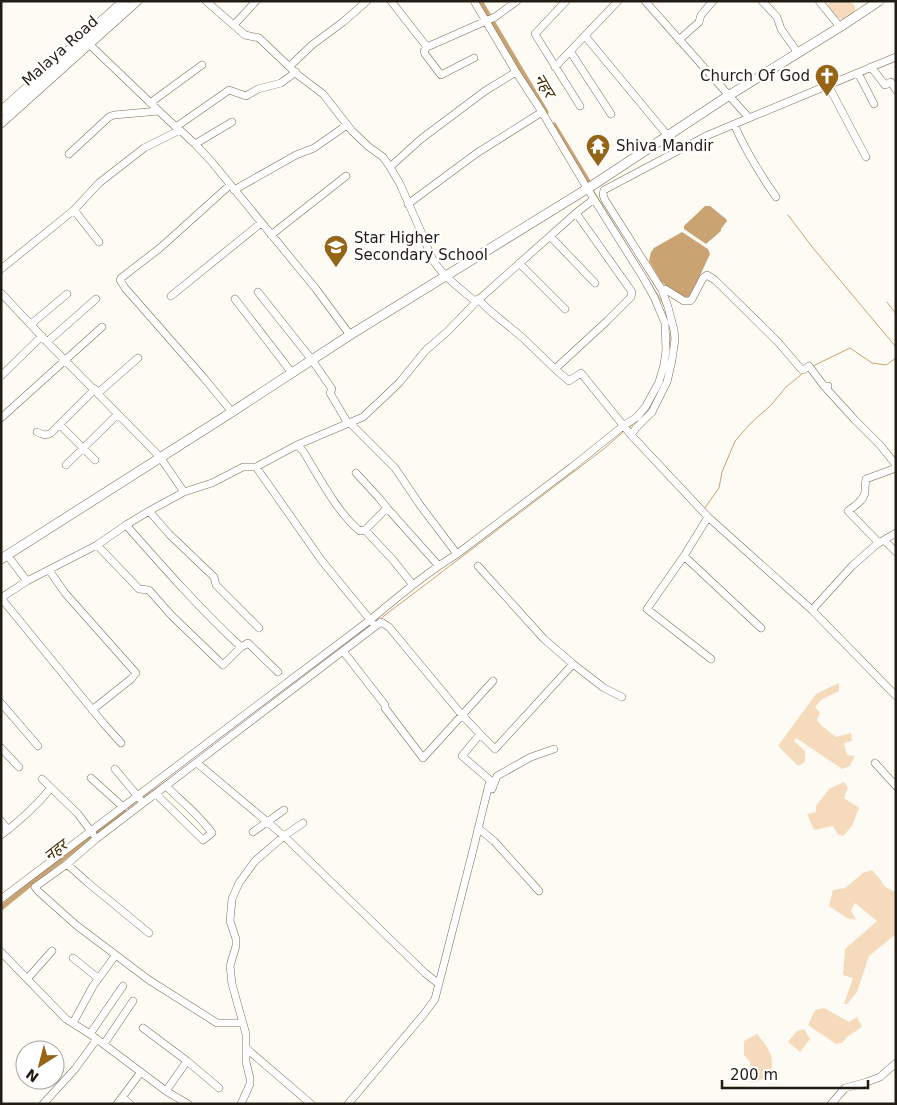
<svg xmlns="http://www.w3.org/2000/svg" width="897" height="1105" viewBox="0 0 897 1105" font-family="'DejaVu Sans','Noto Sans Devanagari',sans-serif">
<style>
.green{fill:#f5dbbb}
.water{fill:#caa372}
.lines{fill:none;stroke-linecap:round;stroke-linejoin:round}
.stream{stroke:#caa372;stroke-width:1}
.canal{stroke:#caa372;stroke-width:5}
.minor-casing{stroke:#7e6d56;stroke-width:8}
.major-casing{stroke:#7e6d56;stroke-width:10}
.minor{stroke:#fff;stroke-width:7}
.major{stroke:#fff;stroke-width:9}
.labels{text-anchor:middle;stroke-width:5;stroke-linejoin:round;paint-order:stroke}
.street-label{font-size:15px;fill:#231c13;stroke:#fff}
.poi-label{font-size:15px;fill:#231c13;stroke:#fff;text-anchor:start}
.water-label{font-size:16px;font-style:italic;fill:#482e04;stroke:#fff}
</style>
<rect width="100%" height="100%" fill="#fefaf4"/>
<path class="green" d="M831 1H850L855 6V14L845 21 835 17 827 7Z
M839 683V691L821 700 815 707 820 713 817 720 822 726 836 737 851 733 852 741 844 743 847 755 855 756 850 766 842 769 796 738 794 741 805 751V762L798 766 778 746 816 694Z
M844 782 848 788 844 798 859 808 852 826 843 836 838 835 833 826 814 830 807 814 816 812V806L829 789Z
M872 870 880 879 884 886 896 893V934L869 956 857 992 847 1004H844L853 978 843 975 845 949 877 921 855 903 851 910 856 920 847 918 829 906 833 890 845 888 863 873Z
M824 1008 849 1022 857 1017 862 1027 847 1037 842 1043 836 1044 808 1025 815 1010Z
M804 1029 810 1039 800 1052 788 1042 797 1031Z
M757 1034C768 1047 776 1057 770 1076L755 1082 751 1083 750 1062 744 1055V1041Z"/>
<path class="water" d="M705 206H710L726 219 727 221 721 229V231L706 244 684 229V226Z
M682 232 708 249 710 254 691 295 686 299 667 287 661 281 649 261 651 252 654 248Z"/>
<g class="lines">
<path class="stream" d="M593 190 662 302 665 308
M788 215 813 248 896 347
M887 302 896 314
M671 333V342
M813 366 850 348 872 363 886 365 896 358
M640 418 647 413
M629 428 635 422
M704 509 719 488 722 472 735 441 750 424 771 405 786 387 802 374
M380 619 605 448 624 431
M142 798 186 767
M128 809 139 800"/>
<path class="canal" d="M480 1 546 112
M554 125 589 183
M1 908 49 869 124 812"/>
<defs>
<path id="minor" d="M206 1 245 35 259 38 298 75 323 94 352 131 369 147 383 157 390 167 400 184 426 243C432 269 456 285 476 302
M391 1 427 47 495 17 517 1
M566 1 535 34 580 106
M762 1 777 17 781 29 798 53
M819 1 840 27
M234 25 256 1
M585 36 668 136
M679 40 699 22 701 15 713 1
M89 44 159 111 179 130
M427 47 424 51 425 54 441 75 474 58
M570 51 611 114
M290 66 312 45 343 22 367 1
M555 67 618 1
M871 67 885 85 891 82 896 90
M858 73 874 104
M828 85 866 157
M150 103 202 65
M749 118 896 57
M734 124C745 150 760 174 776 197
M176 127 229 90 246 96 258 89 281 83 296 72
M195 144 232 122
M69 154 109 117 114 115 159 111
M390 167 421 139 485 91 516 72
M230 185 160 248 121 278 120 280 125 288 204 378 232 412
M234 190 296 155 314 148 347 125
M408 204 477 153 542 112
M74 210 99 242
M271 235 346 176
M550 236 595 283
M519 263 565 309
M1 269 74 210 99 183 144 148 180 130 195 144 211 161 316 289 350 335
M662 290 665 289 684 301H690L692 299 703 278 707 275 715 280 778 342 801 369 803 370 809 366 824 386H828
M258 292 312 360 332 389 330 393 346 420V424
M1 293 47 342 160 457 184 492 212 483 243 467H256L297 445 363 417 399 383 426 350 447 332 476 302 576 213 594 199
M171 296 261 223
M235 299 292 373
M478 299 489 310 523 338 555 369 607 321 631 297 632 292 576 213
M31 324 67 294
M47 342 96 299
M555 369 569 381 581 373 631 435 708 517 812 610 896 696
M1 376 42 336
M824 386 855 420 880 445 896 465
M98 393 138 358
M1 418 102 327
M350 423 395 468 420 505 457 554
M60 425 95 460
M37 432C43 435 46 436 51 433L95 389
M631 435 636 428 652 412 667 382 672 360 675 339 674 330 668 307 662 290 605 200 603 195 604 190 706 136 749 118 645 1
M297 445 303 451C318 475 338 514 360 531L365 530 387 508 379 498 356 473
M66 465 118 414
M256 467 322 561 372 622
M387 508 438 565
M149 511 169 534 214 577 216 585 259 628
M708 517 684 556 647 609 711 659
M365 530 393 560 413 585
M884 540 896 552
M879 543 848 511C854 506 864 501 865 492 865 487 865 484 866 479L896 468
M97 545 139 589 149 590 172 616 223 665 241 647C200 609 163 567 126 525
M7 555 27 581
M684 556 761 628
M478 566 544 639 573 664 604 688 622 697
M49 570 65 593 136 673 131 679 92 710
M1 598 27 581 97 545 126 525 149 511 184 492
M1 598 104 724 121 743
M812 610 852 566 877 544 896 533
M243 646 248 643 278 672
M343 651 385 705V708L423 758 493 681
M1 703 38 746
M480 734 495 749 573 664
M1 748 19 767
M197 763 284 836 425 973 439 984
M875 763 896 786
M115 769 140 799
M91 778 123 807
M42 779 78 814 93 834
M492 789 497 776 531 757 554 749
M156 794 203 840 212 833C199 815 181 801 166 786
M1 821 8 830
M478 828 494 841 539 891
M253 832 284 810
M1 835C20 821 36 806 51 788
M67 864 87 882 149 933
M1 899 370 620C398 597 426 573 457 554L572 467 623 426 637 417 646 406 659 382 664 365 666 350 665 323 654 297 644 279 587 188 542 112 516 72 474 1
M1 952 66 1019 90 1034 166 1091 188 1104
M73 958 98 978
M28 978 52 951
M73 1023 93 986 115 956
M242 1023H217L149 980 76 925 38 891 35 887 67 864 96 839 381 622 389 627 462 715 480 734 462 756 490 780 472 854 435 999 424 1014 348 1104
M143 1028 187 1061 219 1088
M90 1034 123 986
M104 1044 133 1001
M247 1049 311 1104
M166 1091 187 1061
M122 1097 130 1104
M43 1104 75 1069 97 1039
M117 1104 141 1072
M241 1104 250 1084V1078L246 1062V1034L232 984 230 966 236 946V939L230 921 232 899 239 883 255 861 284 836 303 823
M831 1104 845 1088 867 1082 880 1077 896 1063"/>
<path id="major" d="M1 111 124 1
M1 123 137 1
M1 559 232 412 350 335 590 187 728 96 840 27 879 1"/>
</defs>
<use href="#minor" class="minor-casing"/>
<use href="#major" class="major-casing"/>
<use href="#minor" class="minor"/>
<use href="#major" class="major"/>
</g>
<defs>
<symbol id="church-pin" viewBox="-11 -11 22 30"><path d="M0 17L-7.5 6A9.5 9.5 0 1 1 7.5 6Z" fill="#956415" stroke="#fff"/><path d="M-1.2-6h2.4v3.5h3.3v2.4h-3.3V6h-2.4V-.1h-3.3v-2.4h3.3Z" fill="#fff"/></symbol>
<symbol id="temple-pin" viewBox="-11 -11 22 30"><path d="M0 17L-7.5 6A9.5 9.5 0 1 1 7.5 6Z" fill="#956415" stroke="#fff"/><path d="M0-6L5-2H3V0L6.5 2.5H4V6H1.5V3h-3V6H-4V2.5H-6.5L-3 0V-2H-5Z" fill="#fff"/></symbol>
<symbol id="school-pin" viewBox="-11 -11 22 30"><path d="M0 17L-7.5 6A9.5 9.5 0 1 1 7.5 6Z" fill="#956415" stroke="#fff"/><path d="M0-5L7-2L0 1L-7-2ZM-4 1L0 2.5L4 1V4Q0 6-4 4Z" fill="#fff"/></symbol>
</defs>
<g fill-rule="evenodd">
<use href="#church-pin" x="813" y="62" width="28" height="38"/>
<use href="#temple-pin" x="584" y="132" width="28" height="38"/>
<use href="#school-pin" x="322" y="233" width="28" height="38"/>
</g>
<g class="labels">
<g class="street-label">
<text transform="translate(60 51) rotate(-42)" y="5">Malaya Road</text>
</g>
<g class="poi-label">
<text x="810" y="81" text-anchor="end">Church Of God</text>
<text x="616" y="151">Shiva Mandir</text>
<text x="354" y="243">Star Higher<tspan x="354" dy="17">Secondary School</tspan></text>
</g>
<g class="water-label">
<text transform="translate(545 85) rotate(59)" y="6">नहर</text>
<text transform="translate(55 850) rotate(-38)" y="6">नहर</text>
</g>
</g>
<rect width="897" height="1105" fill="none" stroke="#231c13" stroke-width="5"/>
<g transform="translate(40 1065) rotate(216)"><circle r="24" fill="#ffffff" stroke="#a7a4a1"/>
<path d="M0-4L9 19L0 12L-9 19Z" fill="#956415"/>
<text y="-8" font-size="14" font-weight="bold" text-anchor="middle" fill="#231c13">N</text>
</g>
<path d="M722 1080v8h146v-8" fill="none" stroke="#231c13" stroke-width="2.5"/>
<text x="730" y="1080" font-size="15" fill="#231c13" stroke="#ffffff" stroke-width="4" paint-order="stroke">200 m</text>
</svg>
